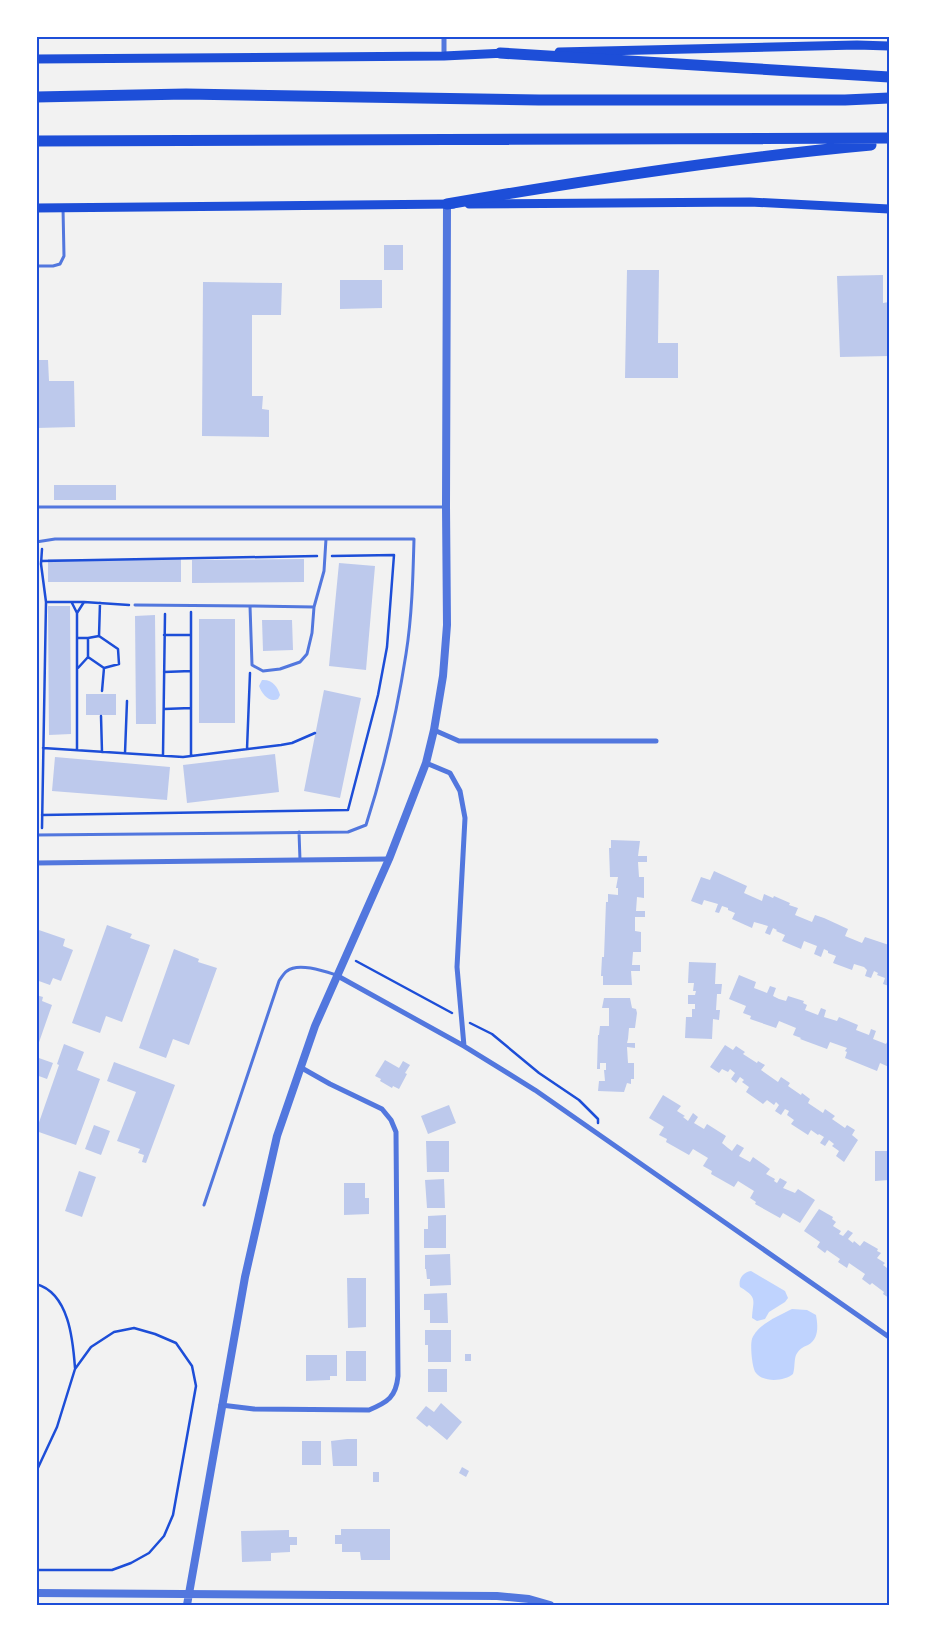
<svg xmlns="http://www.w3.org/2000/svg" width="925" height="1641" viewBox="0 0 925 1641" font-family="'Alegreya Sans',sans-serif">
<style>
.water{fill:#bfd3fe}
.building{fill:#bdc9ec}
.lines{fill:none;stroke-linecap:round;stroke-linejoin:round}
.path{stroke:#1d4ed8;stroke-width:2.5}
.service{stroke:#5277de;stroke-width:3}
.minor{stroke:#5277de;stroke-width:5}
.tertiary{stroke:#5277de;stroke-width:8}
.secondary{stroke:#1d4ed8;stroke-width:9}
.motorway{stroke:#1d4ed8;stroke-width:11}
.neatline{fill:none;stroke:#1d4ed8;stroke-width:2}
</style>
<rect width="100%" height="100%" fill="#f2f2f2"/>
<path class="water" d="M262 680C272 679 278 687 280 695L278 699C269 703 262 694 259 686Z
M751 1271 785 1291 788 1298 785 1302 769 1312 765 1319 757 1321 752 1318C753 1299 758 1298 740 1287 738 1279 743 1272 751 1271Z
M792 1309 807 1310 816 1315C818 1326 819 1339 808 1345 803 1347 799 1349 796 1355 794 1360 795 1368 793 1374 785 1381 764 1383 756 1373 752 1369 750 1345 752 1339 752 1338 755 1333 756 1332 764 1322 780 1315 792 1309Z"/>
<path class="building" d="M384 245H403V270H384Z
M627 270H659L658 343H678V378H625Z
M883 275V303L889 302V356L840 357 837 276Z
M340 280H382V308L340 309Z
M203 282 282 283 281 315H252V396H263L262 409 269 410V437L202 436Z
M36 360H48L49 381H74L75 427 36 428Z
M54 485H116V500H54Z
M48 559H181V582H48Z
M304 559V582L192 583V560Z
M339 563 375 566 366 670 329 666Z
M48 606H70L71 734 49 735Z
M155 615 156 724H136L135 616Z
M199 619H235V723H199Z
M262 620H292L293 650 263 651Z
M324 690 361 698 340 798 304 791Z
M86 694H116V715H86Z
M275 754 279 792 187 803 183 765Z
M55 757 170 767 167 800 52 791Z
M611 840 640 841 638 856H647V862H638L639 877H644V898L637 897 636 911H645V917H635V931L641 932V952H633L632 965H640V971H631L632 985H603V976H601L602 957H604L606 902H608V894L618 895V888H616L618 877H610L609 848H611Z
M714 871 747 886 744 893 762 901 764 894 773 898 774 896 790 903 789 905 798 908 795 915 812 922 815 915 824 918 848 929 845 936 862 943 865 937 889 945V986L883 984 885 978 877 975 878 973 874 971 871 978 865 976 867 970 864 967 854 964 852 970 833 963 836 956 828 953V951L824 949 821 957 814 954 817 946 804 941 801 949 782 941 785 935 776 931 777 930 773 928 770 935 765 933 768 926 754 922 752 928 732 919 735 913 728 910V908L722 906 719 913 715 912 718 904 704 900 702 905 691 901 701 877 710 880Z
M107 925 132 934 130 938 150 945 122 1022 106 1016 100 1033 72 1023Z
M36 929 65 939 63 946 73 950 61 981 53 978 50 985 36 980Z
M174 949 199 959 198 962 217 968 189 1045 173 1039 166 1058 139 1048Z
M689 962 716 963 715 984H722L721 994H717L716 1010H720L719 1020 713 1019 712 1039 685 1038 686 1017H692V1009H695V1004H688V995H695L696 991H693L694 983H688Z
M739 975 756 982 754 988 767 993 770 986 776 988 773 996 779 999 786 1001 788 996 804 1001 803 1003 807 1005 805 1010 818 1015 821 1008 826 1010 824 1017 837 1021 839 1017 858 1025 856 1030 869 1035 871 1029 876 1031 873 1039 886 1044 889 1038V1067L880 1063 877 1071 845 1058 847 1052 845 1051 847 1048 830 1042 827 1049 800 1039 801 1038 793 1035 796 1028 779 1021 776 1028 750 1019 751 1016 743 1013 746 1006 729 999Z
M36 995 43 997 42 1001 52 1005 37 1048Z
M604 998H630L632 1008 636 1009 637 1013 635 1028H629L628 1039 627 1043H635V1048L627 1047 628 1063H634V1079H631V1084L627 1083 624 1092 598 1091 599 1081H605L604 1070H606V1063H600V1069H597L598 1035H599L600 1026H609V1008H602Z
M64 1044 84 1052 77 1070 100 1079 76 1145 36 1131 59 1065 57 1064Z
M725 1045 733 1050 736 1046 745 1052 743 1054 757 1063 758 1061 765 1065 761 1070 778 1082 781 1077 790 1083 788 1086 801 1095 802 1093 810 1099 808 1103 823 1113 825 1109 835 1116 832 1119 845 1128 847 1125 855 1130 852 1135 858 1140 844 1162 836 1156 839 1151 832 1146 834 1144 829 1140 825 1146 820 1143 824 1137 819 1134 818 1135 811 1130 808 1135 791 1124 794 1120 787 1115 789 1111 785 1109 781 1115 775 1111 779 1105 776 1102 774 1105 767 1100 763 1104 746 1092 749 1087 742 1082 744 1080 740 1077 736 1083 731 1079 735 1073 730 1069 728 1072 722 1069 719 1073 710 1067Z
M36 1057 53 1063 47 1079 36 1075Z
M385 1060 399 1068 403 1061 410 1065 405 1073 407 1074 399 1089 393 1086 392 1088 380 1081 381 1079 375 1076Z
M114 1062 175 1085 146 1163 142 1162 144 1155 138 1153 140 1149 117 1141 136 1092 107 1081Z
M663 1095 681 1106 677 1111 685 1116 683 1117 688 1121 693 1113 698 1117 694 1123 704 1129 707 1124 726 1136 722 1143 728 1148 732 1151 737 1144 744 1148 739 1156 750 1162 753 1157 770 1169 766 1174 775 1179 774 1181 777 1183 780 1178 787 1182 783 1188 795 1193 798 1189 815 1200 800 1223 783 1213 780 1218 755 1204 756 1202 750 1198 754 1191 738 1181 734 1187 711 1174 712 1171 703 1166 708 1158 693 1149 689 1155 666 1142 667 1139 659 1135 664 1127 649 1118Z
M449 1105 456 1123 428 1134 421 1116Z
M94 1125 110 1131 101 1155 85 1149Z
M426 1141H449V1172H427Z
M875 1151H889V1180L875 1181Z
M79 1171 96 1177 82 1217 65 1211Z
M444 1179 445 1208H427L425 1180Z
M344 1183H365V1198H369V1214L344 1215Z
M819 1209 833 1217 832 1219 836 1222 833 1226 841 1231 839 1234 843 1236 848 1230 853 1233 848 1239 853 1243 854 1241 860 1246 864 1241 878 1249 877 1251 881 1253 877 1258 885 1263 883 1265 887 1268 889 1267V1298L883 1294 884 1292 872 1283 870 1285 862 1279 865 1274 849 1263 847 1268 838 1262 840 1259 827 1250 825 1253 817 1247 820 1242 804 1231Z
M446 1215V1248H424V1229H428V1216Z
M450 1254 451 1285 430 1286V1279H427L426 1269H425V1255Z
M347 1278H366V1327L348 1328Z
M447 1293 448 1323H430V1310H424V1294Z
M425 1330H451V1362H428V1345H425Z
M346 1351H366V1381H346Z
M465 1354H471V1361H465Z
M306 1355H337V1376H330V1380L306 1381Z
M428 1369H447V1392H428Z
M441 1403 462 1422 447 1440 429 1425 427 1427 416 1418 426 1406 434 1412Z
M347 1439H357V1466H333L331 1441Z
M302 1441H321V1465H302Z
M462 1467 469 1471 466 1477 459 1473Z
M373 1472H379V1482H373Z
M341 1529H390V1560H361L360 1552H342V1544H335V1535H341Z
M289 1530V1537H297V1545H290V1552L271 1553V1561L242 1562 241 1531Z"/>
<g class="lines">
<path class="path" d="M41 561 317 556
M46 602H84L129 605
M72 603 77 613
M191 612V756
M164 635H191
M99 636 118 649 119 664 104 668
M77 638H88L99 636 100 603
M88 657 104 668 102 691
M78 668 88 657V638
M164 672 191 671
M164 709 191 708
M101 716 102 752
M43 748 183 757 281 745 292 743 315 733
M247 749 250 673
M77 750V613L84 602
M125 753 127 701
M163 755 165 614
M42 815 348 810 378 695 387 647 394 555 332 556
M42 828 46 602 41 564 42 549
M356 961 452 1013
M470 1023 492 1034 539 1073 579 1100 598 1119V1123
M36 1284C69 1293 73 1340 75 1368
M36 1472 57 1427 75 1369 91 1347 114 1332 134 1328 155 1334 176 1343 192 1366 196 1386 173 1515 164 1536 149 1553 131 1563 112 1570H36"/>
<path class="service" d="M36 266H53L60 264 64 256 63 208
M36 507H446
M36 542 55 539H414C413 577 412 616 406 654 397 712 384 769 366 825L348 832 36 835
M135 605 250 606
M314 607 250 606 252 665 263 671 280 669 300 662 307 654 312 633 314 607 324 571 326 539
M299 832 300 860
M204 1205 279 981C281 978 284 973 287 971 298 962 324 971 336 975"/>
<path class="minor" d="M444 56V36
M434 730 459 741H656
M426 763 450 773 460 791 465 818 457 967 464 1046
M36 863 389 859
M336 975 464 1046 535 1090 889 1337
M221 1405 254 1409 369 1410C388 1402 396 1397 398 1376L396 1132 391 1120 382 1109 330 1084 300 1067"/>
<path class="tertiary" d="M36 1593 497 1596 529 1599 550 1605
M187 1605 245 1277 277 1136 315 1026 389 859 426 763 434 730 443 676 447 625 446 507 447 204"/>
<path class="secondary" d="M559 52 857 45 889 46
M36 59 444 56 506 53
M469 204 750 202 889 209
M36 208 453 204"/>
<path class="motorway" d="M500 53 889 77
M36 97 186 94 539 100H845L889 98
M36 141 889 138
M447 204C587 180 728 158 871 145"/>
</g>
<rect width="925" height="1641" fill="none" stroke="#ffffff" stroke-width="75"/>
<rect x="38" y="38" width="850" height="1566" class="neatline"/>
</svg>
